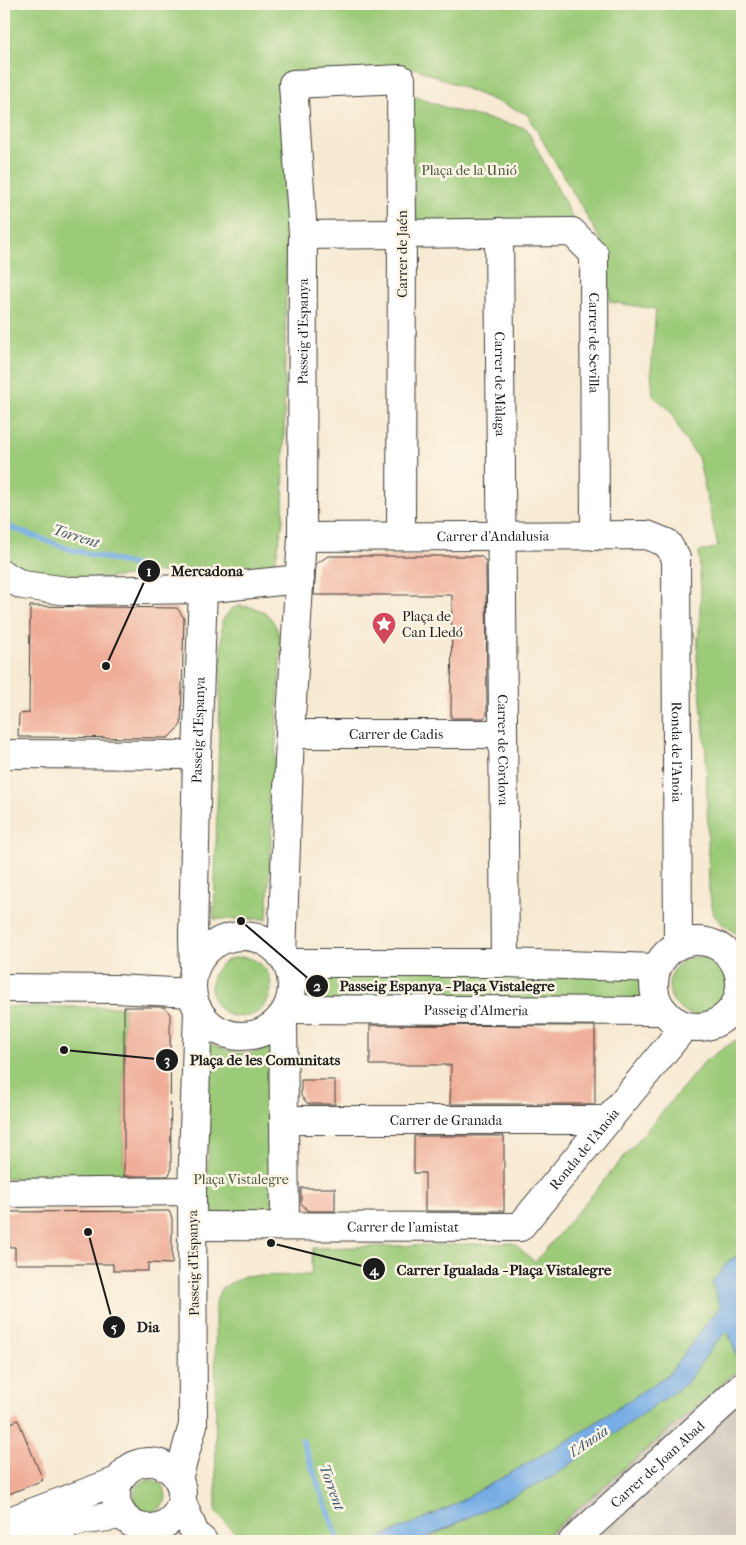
<svg xmlns="http://www.w3.org/2000/svg" width="746" height="1545" viewBox="0 0 746 1545" font-family="'IM FELL French Canon',serif">
<style>
.industrial{fill:#ccc2b9}
.green{fill:#9bca78;stroke:#5c734a}
.water{fill:#77ade5;stroke:#4a6480}
.lines{fill:none;stroke-linecap:round;stroke-linejoin:round}
.stream{stroke:#77ade5;stroke-width:5.5}
.building{fill:#efad98}
.minor-casing{stroke:#3d3b37;stroke-width:30}
.minor{stroke:#fff;stroke-width:28}
.labels{text-anchor:middle;stroke-width:5;stroke-linejoin:round;paint-order:stroke}
.park-label{font-size:14px;fill:#48593c;stroke:#fcf5e5}
.street-label{font-size:14px;fill:#1c1c1c;stroke:#fcf5e5}
.poi-label{font-size:14px;fill:#1c1c1c;stroke:#fcf5e5;text-anchor:start}
.water-label{font-size:15px;font-style:italic;fill:#40566c;stroke:#fcf5e5}
.leader{fill:none;stroke:#1c1c1c;stroke-width:2}
.callout-dot{fill:#1c1c1c;stroke:#fcf5e5;stroke-width:2}
.mark-label{font-size:15px;text-anchor:middle;font-weight:bold;fill:#fff}
.callout-label{font-size:15px;text-anchor:middle;font-weight:bold;fill:#1c1c1c;stroke:#fcf5e5;stroke-width:5;stroke-linejoin:round;paint-order:stroke}
</style>
<rect width="100%" height="100%" fill="#fcf5e5"/>
<filter id="ink" filterUnits="userSpaceOnUse"><feTurbulence type="fractalNoise" baseFrequency=".02" numOctaves="2"/><feDisplacementMap in="SourceGraphic" scale="10" xChannelSelector="R" yChannelSelector="G"/><feConvolveMatrix kernelMatrix="1 2 1 2 8 2 1 2 1" color-interpolation-filters="sRGB"/></filter>
<filter id="wash" filterUnits="userSpaceOnUse"><feTurbulence type="fractalNoise" baseFrequency=".0096" numOctaves="4" result="noise"/><feDisplacementMap in="SourceGraphic" scale="20" xChannelSelector="R" yChannelSelector="G"/><feGaussianBlur stdDeviation="1.12" result="paint"/><feColorMatrix in="noise" values="0 0 0 0 0 0 0 0 0 0 0 0 0 0 0 0 0 1.4 0 .05"/><feComposite in="paint" operator="in"/></filter>
<g filter="url(#wash)">
<rect width="100%" height="100%" fill="#f7ead3"/>
<path class="industrial" d="M742 1367V1541H540Z"/>
<path class="green" d="M4 4H742V937L722 924 714 915 709 890 706 754 697 658 701 593 699 552 718 547 698 457 683 437 670 410 653 396 651 371 656 309 610 302 606 249 527 114 415 68 356 69 302 73 287 190 283 521 275 563 258 570 202 567 129 576 46 582 4 570Z
M411 95 452 110 526 128 577 226 416 224Z
M240 606C267 608 274 617 281 642L267 919H214L222 621 231 609Z
M211 987a30 30 0 1 1 60 0a30 30 0 1 1-60 0Z
M669 986a29 29 0 1 1 58 0a29 29 0 1 1-58 0Z
M299 967 645 972 644 1006 299 1003Z
M4 1007H124V1178H4Z
M742 1036V1253L728 1261 720 1307 706 1324 669 1374 574 1437 452 1506 373 1541H244L216 1513 215 1303 221 1289 244 1276 311 1275 313 1248 514 1243 535 1262 706 1060Z
M210 1043C241 1055 241 1057 272 1047L274 1211 207 1213Z
M728 1331 737 1357 742 1353V1367L540 1541H420L455 1525 686 1384 715 1343Z
M134 1496a16 16 0 1 1 32 0a16 16 0 1 1-32 0Z"/>
<path class="water" d="M742 1253V1353L737 1357 728 1331 715 1343 686 1384 552 1477 420 1541H373L452 1506 574 1437 669 1374 706 1324 720 1307 712 1282 729 1261Z"/>
<g class="lines">
<path class="stream" d="M4 525 69 549 142 567
M302 1440 339 1541"/>
</g>
<g id="blocks">
<path class="building" d="M328 556H481L486 562 487 715 484 718H451L452 595H314L316 564Z
M30 606 177 608 184 618 181 725 168 738 18 737 19 714 29 713Z
M124 1007H163L167 1010 170 1014 171 1171 168 1176H124Z
M370 1025 595 1026V1104H450L451 1065H370Z
M301 1080H335V1104H308L301 1096Z
M414 1136H504V1211H425V1173H414Z
M301 1188H335V1211H308L301 1203Z
M169 1211 172 1218V1264L148 1263V1271H113V1264H15V1247H4V1212Z
M18 1420 43 1480 4 1496V1426Z"/>
</g>
</g>
<g filter="url(#ink)">
<use href="#blocks" fill-opacity="0" stroke="#3d3b37" stroke-width="1"/>
<g class="lines">
<defs>
<g id="minor">
<path id="s1" d="M499 232 505 963"/>
<path id="s2" d="M303 235 572 232 594 254 595 536"/>
<path id="s3" d="M302 537 647 535 667 543 676 558 678 945"/>
<path d="M4 575 22 585 68 591 203 589 300 579"/>
<path id="s4" d="M290 734H503"/>
<path d="M4 754 197 755"/>
<circle cx="242" cy="986" r="50"/>
<circle cx="697" cy="984" r="43"/>
<path id="s5" d="M282 955 290 734 302 537 303 235 293 84 401 79 402 234 401 536"/>
<path d="M287 963H505L657 968"/>
<path id="s6" d="M194 969 193 937 197 755 203 589"/>
<path d="M4 988 115 989 192 993"/>
<path id="s7" d="M287 1009 664 1011"/>
<path d="M283 1015 285 1226"/>
<path id="s8" d="M285 1120H608"/>
<path d="M4 1193 192 1191"/>
<path id="s9" d="M193 1226 520 1227 685 1026"/>
<circle cx="149" cy="1495" r="33"/>
<path d="M178 1479 193 1425 192 1191 198 1010"/>
<path d="M182 1502 195 1534 203 1541"/>
<path d="M4 1523 120 1480"/>
<path d="M28 1541 78 1521 123 1515"/>
<path id="s10" d="M573 1541 742 1387"/>
</g>
</defs>
<use href="#minor" class="minor-casing"/>
<use href="#minor" class="minor"/>
</g>
</g>
<defs>
<symbol id="sight-pin" viewBox="-11 -11 22 30"><path d="M0 17L-7.5 6A9.5 9.5 0 1 1 7.5 6Z" fill="#d1495b" stroke="#fcf5e5"/><path d="M0-6L1.8-2.2L6-1.7L2.9 1.2L3.7 5.4L0 3.3L-3.7 5.4L-2.9 1.2L-6-1.7L-1.8-2.2Z" fill="#fff"/></symbol>
</defs>
<g fill-rule="evenodd">
<use href="#sight-pin" x="370" y="610" width="28" height="38"/>
</g>
<g class="labels">
<g class="park-label">
<text x="469" y="175">Plaça de la Unió</text>
<text x="241" y="1184">Plaça Vistalegre</text>
</g>
<g class="street-label">
<text transform="translate(402 254) rotate(-90)" y="5">Carrer de Jaén</text>
<text dy="5" stroke="none"><textPath href="#s5" startOffset="624">Passeig d'Espanya</textPath></text>
<text dy="5" stroke="none"><textPath href="#s2" startOffset="389">Carrer de Sevilla</textPath></text>
<text dy="5" stroke="none"><textPath href="#s1" startOffset="152">Carrer de Màlaga</textPath></text>
<text dy="5" stroke="none"><textPath href="#s3" startOffset="191">Carrer d'Andalusia</textPath></text>
<text dy="5" stroke="none"><textPath href="#s6" startOffset="239">Passeig d'Espanya</textPath></text>
<text dy="5" stroke="none"><textPath href="#s4" startOffset="106">Carrer de Cadis</textPath></text>
<text dy="5" stroke="none"><textPath href="#s1" startOffset="518">Carrer de Còrdova</textPath></text>
<text dy="5" stroke="none"><textPath href="#s3" startOffset="578">Ronda de l'Anoia</textPath></text>
<text dy="5" stroke="none"><textPath href="#s7" startOffset="189">Passeig d'Almeria</textPath></text>
<text dy="5" stroke="none"><textPath href="#s8" startOffset="161">Carrer de Granada</textPath></text>
<text dy="5" stroke="none"><textPath href="#s9" startOffset="428">Ronda de l'Anoia</textPath></text>
<text dy="5" stroke="none"><textPath href="#s9" startOffset="210">Carrer de l'amistat</textPath></text>
<text transform="translate(193 1263) rotate(-91)" y="5">Passeig d'Espanya</text>
<text dy="5" stroke="none"><textPath href="#s10" startOffset="114">Carrer de Joan Abad</textPath></text>
</g>
<g class="poi-label">
<text x="402" y="621">Plaça de<tspan x="402" dy="16">Can Lledó</tspan></text>
</g>
<g class="water-label">
<text transform="translate(76 536) rotate(17)" y="5">Torrent</text>
<text transform="translate(589 1441) rotate(-34)" y="5">l'Anoia</text>
<text transform="translate(332 1487) rotate(70)" y="5">Torrent</text>
</g>
</g>
<path class="leader" d="M106 666L149 571M241 921L317 986M64 1050L167 1060M271 1243L374 1269M88 1232L114 1327"/>
<g class="callout-dot">
<circle cx="106" cy="666" r="5"/>
<circle cx="241" cy="921" r="5"/>
<circle cx="64" cy="1050" r="5"/>
<circle cx="271" cy="1243" r="5"/>
<circle cx="88" cy="1232" r="5"/>
<circle cx="149" cy="571" r="12"/>
<circle cx="317" cy="986" r="12"/>
<circle cx="167" cy="1060" r="12"/>
<circle cx="374" cy="1269" r="12"/>
<circle cx="114" cy="1327" r="12"/>
</g>
<g class="mark-label">
<text x="149" y="576">1</text>
<text x="317" y="991">2</text>
<text x="167" y="1065">3</text>
<text x="374" y="1275">4</text>
<text x="114" y="1332">5</text>
</g>
<g class="callout-label">
<text x="207" y="576">Mercadona</text>
<text x="447" y="991">Passeig Espanya - Plaça Vistalegre</text>
<text x="265" y="1065">Plaça de les Comunitats</text>
<text x="504" y="1275">Carrer Igualada - Plaça Vistalegre</text>
<text x="148" y="1332">Dia</text>
</g>
<rect width="746" height="1545" fill="none" stroke="#fcf5e5" stroke-width="20"/>
</svg>
